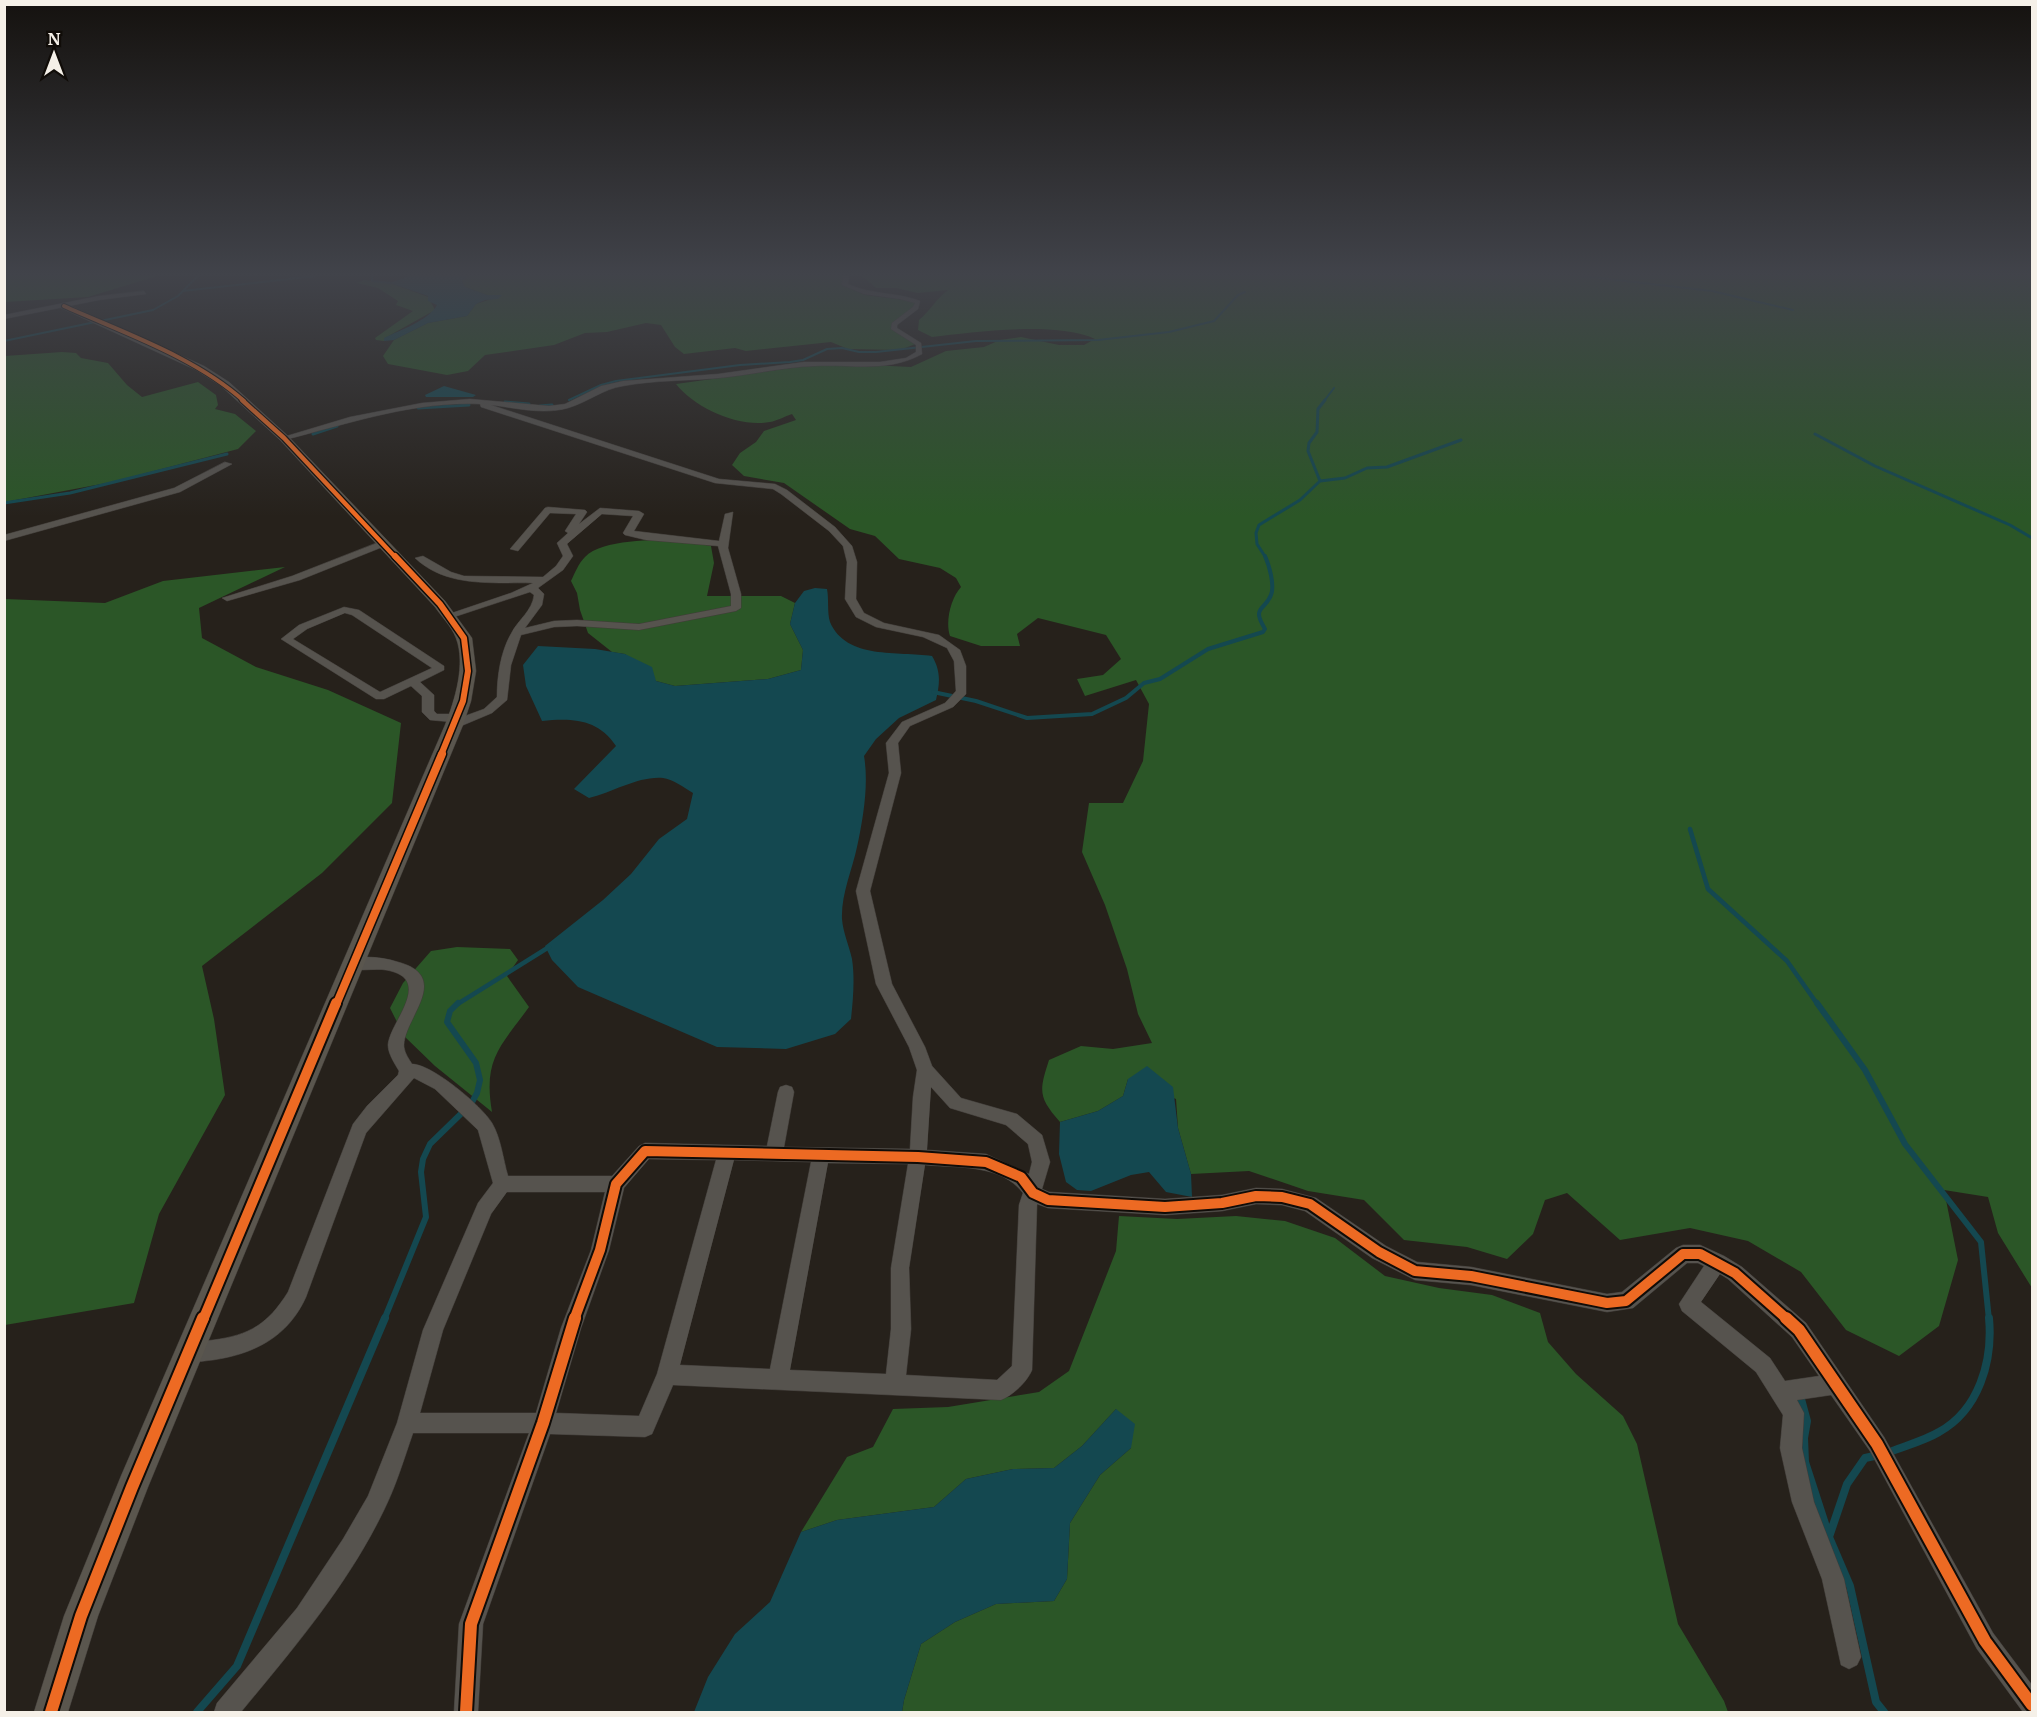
<svg xmlns="http://www.w3.org/2000/svg" width="2037" height="1717" viewBox="0 0 2037 1717" font-family="Merriweather,serif">
<style>
.forest{fill:#2b5627}
.water{fill:#144850}
.lines{fill:none;stroke-linecap:round;stroke-linejoin:round}
.stream-far5{stroke:#144850;stroke-width:2}
.stream-far4{stroke:#144850;stroke-width:3}
.stream-far3{stroke:#144850;stroke-width:4}
.stream-far2{stroke:#144850;stroke-width:4.5}
.stream-far1{stroke:#144850;stroke-width:6}
.stream{stroke:#144850;stroke-width:8}
.street-casing{stroke:#403c38;stroke-width:1}
.secondary-casing{stroke:#403c38;stroke-width:1}
.street{fill:#56534e;fill-rule:evenodd}
.secondary{fill:#5a564e;fill-rule:evenodd}
.cycleway-far5-casing{stroke:#100c08;stroke-width:6}
.cycleway-far4-casing{stroke:#100c08;stroke-width:7}
.cycleway-far3-casing{stroke:#100c08;stroke-width:9}
.cycleway-far2-casing{stroke:#100c08;stroke-width:11}
.cycleway-far1-casing{stroke:#100c08;stroke-width:14}
.cycleway-casing{stroke:#100c08;stroke-width:16}
.cycleway-far5{stroke:#ed6a23;stroke-width:4}
.cycleway-far4{stroke:#ed6a23;stroke-width:4.5}
.cycleway-far3{stroke:#ed6a23;stroke-width:6}
.cycleway-far2{stroke:#ed6a23;stroke-width:8}
.cycleway-far1{stroke:#ed6a23;stroke-width:10}
.cycleway{stroke:#ed6a23;stroke-width:12}
</style>
<rect width="100%" height="100%" fill="#26211b"/>
<path class="forest" d="M5 276H157L88 297 5 302Z
M469 276H844L842 278 844 286 865 295 912 301 920 305 900 321 896 329 918 343 900 350 848 349 831 342 746 351 735 348 684 354 675 347 661 325 646 323 607 332 585 333 554 345 485 355 468 371 447 375 388 364 383 356 394 340 428 323 467 316 476 304 501 296 487 295 465 287 462 281Z
M862 276H2032V1288L1998 1233 1988 1197 1944 1190 1958 1260 1939 1326 1899 1356 1846 1330 1801 1272 1748 1241 1690 1228 1620 1240 1567 1193 1545 1200 1533 1234 1507 1259 1467 1247 1404 1240 1364 1200 1308 1191 1249 1171 1191 1174 1178 1128 1176 1099 1128 1079 1123 1096 1098 1111 1060 1122C1038 1097 1039 1091 1049 1060L1081 1046 1113 1049 1152 1043 1138 1014 1127 969 1105 905 1082 852 1089 803H1123L1143 761 1149 704 1136 680 1085 696 1077 679 1103 675 1121 659 1106 635 1038 618 1017 634 1020 646H981L950 636C945 621 951 598 961 587L956 578 940 568 899 559 875 536 850 529 784 483 744 476 732 465 740 453 756 442 764 431 796 420 792 414C785 416 777 421 770 422 739 428 695 408 676 384L827 363 911 367 946 351 984 347 1000 340 1021 337 1059 345H1084L1095 339C1056 321 975 332 932 337L918 330 919 320C930 311 936 299 948 290L918 293 896 288H876Z
M364 280 390 283 428 297 435 310 385 338 384 341 376 340 375 338 413 311 396 305 398 301 378 288 357 283Z
M62 352 76 353 81 358 108 363 127 385 142 397 198 382 216 395 218 405 215 409 235 414 256 431 238 449 112 482 5 502V356Z
M679 539 711 546 714 563 707 596H781L795 603 790 624 803 650 801 670 768 679 675 686 656 681 625 654 612 652 588 633 580 610 577 593 571 581C575 573 578 564 585 557 602 539 655 540 679 539Z
M285 567 199 608 202 638 256 667 328 690 401 723 392 803 322 873 202 966 214 1019 225 1095 159 1214 134 1303 5 1325V599L105 603 163 581Z
M457 947 510 949 518 960 507 976 529 1007C500 1047 483 1059 492 1112L435 1066 404 1036 390 1008 403 983 431 951Z
M1119 1216 1177 1219 1236 1216 1285 1221 1335 1238 1385 1276 1439 1288 1492 1295 1540 1313 1548 1342 1576 1374 1623 1416 1637 1444 1678 1624 1724 1701 1728 1712H902L904 1700 921 1644 955 1622 996 1604 1054 1601 1067 1579 1070 1523 1100 1475 1131 1448 1116 1409 1082 1446 1054 1468 1013 1469 966 1479 934 1507 837 1520 801 1532 847 1457 873 1447 893 1409 948 1407 1039 1392 1069 1371 1116 1251Z"/>
<path class="water" d="M409 276H469L462 281 465 287 487 295H502L498 299 485 300 476 304 467 316 428 323 394 340 384 341V338C400 330 428 321 437 305L428 301V296L390 283Z
M444 386 476 395 473 397H426L425 395Z
M815 588 827 589C829 598 827 613 830 622 846 660 899 651 932 656 941 671 940 683 936 700L899 718 876 739 864 756C869 784 863 819 857 847 852 871 841 894 842 919 843 932 849 946 852 959 855 979 853 1000 851 1019L835 1034 786 1049 717 1047 578 987 552 960 545 946 603 900 631 874 659 839 687 819 693 793C685 788 672 779 663 778 638 776 614 792 589 798L574 789 616 746C598 719 573 718 542 721L526 686 523 665 538 646 595 649 625 654 652 667 656 681 675 686 768 679 801 670 803 650 790 624 795 603 804 591Z
M1147 1066 1173 1087 1178 1128 1191 1174 1192 1197 1166 1192 1149 1172 1131 1175 1091 1191 1077 1190 1066 1182 1059 1154 1060 1122 1098 1111 1123 1096 1128 1079Z
M1116 1409 1135 1424 1131 1448 1100 1475 1070 1523 1067 1579 1054 1601 996 1604 955 1622 921 1644 904 1700 902 1712H694L708 1677 735 1634 770 1602 801 1532 837 1520 934 1507 966 1479 1013 1469 1054 1468 1082 1446Z"/>
<g class="lines">
<path class="stream-far5" d="M372 276V281L390 283
M1582 276 1712 291 1793 310
M183 291 315 276
M4 341 153 310 178 296 198 276
M569 400 601 385 616 381 740 365 790 362 803 360 827 349 842 348 859 352H876L976 341 1098 340 1169 332 1214 321 1238 295 1245 292
M1324 401 1334 388"/>
<path class="stream-far4" d="M505 402 529 404
M540 406 552 405
M418 408 469 405
M313 434 337 426
M1815 434 1875 466 2010 525 2032 538
M1320 481 1308 451 1309 443 1317 432 1318 409 1325 400
M4 503 70 493 227 454
M1266 558 1257 544 1256 533 1259 525 1300 500 1320 481 1345 478 1367 468 1387 467 1461 440"/>
<path class="stream-far3" d="M933 692 976 701 1027 718 1092 714 1126 698 1144 683 1160 679 1208 649 1263 632 1265 629C1251 606 1265 611 1271 595 1275 585 1269 565 1265 556"/>
<path class="stream-far2" d="M1690 829 1708 889 1787 961 1818 1005
M456 1005 549 947"/>
<path class="stream-far1" d="M1817 1003 1865 1070 1905 1144 1981 1242 1989 1320
M384 1320 426 1217 421 1172 423 1159 430 1144 471 1104 477 1093 480 1080 476 1063 447 1022 450 1011 458 1003"/>
<path class="stream" d="M1801 1399 1807 1421 1804 1438 1805 1462 1829 1536
M1887 1453C1904 1446 1924 1441 1939 1432 1979 1410 1993 1361 1989 1318
M1879 1455 1865 1458 1847 1484 1829 1537 1850 1586 1876 1702 1884 1712
M197 1712 237 1666 385 1318"/>
<defs>
<path id="street" d="M843 276H849L848 284C871 295 897 292 920 301L918 309 897 325V328L921 343 922 354C888 373 852 364 815 366 783 367 751 375 719 378 687 381 655 380 623 386 603 389 588 402 568 408 543 415 516 408 491 405L719 479 775 484 787 490 835 527 852 546 857 562 856 599 864 613 884 623 939 635 960 650 966 666V694L953 707 910 726 898 743 901 773 870 891 892 984 925 1047 932 1066 961 1098 1017 1114 1042 1135 1050 1162 1042 1189 1049 1192 1165 1199 1222 1195 1256 1188 1282 1189 1316 1198 1386 1246 1417 1262 1471 1267 1607 1294 1622 1292 1676 1248 1683 1245H1700L1724 1256 1742 1267 1806 1323 1884 1437 1993 1633 2032 1685V1712H2023L1977 1649 1870 1451 1831 1395 1797 1400 1804 1413 1802 1448 1814 1502 1844 1579 1861 1657 1857 1665 1849 1669 1841 1665 1822 1579 1792 1502 1780 1448 1783 1415 1756 1372 1682 1311 1679 1304 1704 1266 1698 1263H1687L1633 1308 1607 1312 1471 1285 1415 1280 1372 1258 1305 1211 1282 1205 1256 1204 1222 1211 1165 1215 1048 1208 1037 1204 1032 1370C1027 1382 1013 1395 1001 1400L673 1385 652 1434 645 1437 550 1434 483 1624 478 1712H454L459 1624 529 1433H413C404 1459 396 1486 384 1510 348 1585 293 1649 241 1712H214L217 1703 297 1608 343 1539 368 1496 397 1423 423 1330 478 1203 493 1183 478 1130 435 1089 414 1078 366 1133 306 1297C288 1337 254 1354 213 1360 202 1361 191 1364 181 1360L178 1353 181 1346C191 1342 202 1341 213 1340 250 1335 268 1324 288 1292L353 1124 367 1106 398 1075 399 1071C395 1064 388 1054 388 1045 389 1024 430 984 394 972 378 966 362 973 347 968L345 964 347 960C362 955 382 957 398 962 454 977 402 1020 404 1047 405 1054 409 1059 412 1064 432 1064 482 1106 492 1123 501 1138 503 1159 508 1176H612L639 1146 645 1143 767 1146 778 1092 780 1087 786 1085 792 1087 794 1092 784 1147 910 1149 913 1097 917 1070 909 1047 876 984 856 891 889 773 886 743 902 722 945 703 956 691 954 661 947 648 923 637 876 627 856 617 845 599 847 562 843 546 829 531 781 494 773 489 715 483 481 407 480 404C413 401 348 424 284 440L280 438 350 417 422 403 470 399 549 406 565 404 601 386 623 381 718 374 804 362H880L906 358 916 352V345L891 329 892 323 913 307 915 303 900 299 864 294 842 285ZM931 1087 950 1108 1006 1125 1028 1144 1032 1162 1029 1174 986 1154 927 1150ZM649 1159 716 1160 657 1374 639 1416 556 1413 581 1328 609 1250 624 1188ZM734 1160 811 1162 770 1369 680 1365ZM828 1163 908 1164 891 1268V1329L886 1374 790 1370ZM925 1165C958 1168 1001 1164 1023 1193L1019 1205 1012 1366 997 1380 906 1375 911 1329 909 1268ZM507 1192H605L591 1250 561 1328 536 1413H420L443 1330 491 1214ZM1720 1274 1728 1279 1792 1337 1819 1376 1785 1381 1770 1358 1701 1302Z
M144 291 146 294 99 300 4 319V315L99 296Z
M225 462 232 464 180 492 4 541V535L174 488Z
M548 507 585 510 587 512 579 524 600 508 639 511 644 514 634 531 719 541 725 514 733 512 728 548 741 594V608L736 611 639 630 577 626 554 627 521 635 511 665 507 700 492 713 454 729 448 725 452 722 430 720 422 712V696L411 686 384 699H376L281 639 299 625 344 607 359 610 444 666V670L420 682 434 695V711L437 714H457L462 717 484 709 497 697C497 675 501 650 512 632 519 619 532 611 534 595L530 592 448 619 443 616 511 593 533 583C492 582 447 588 415 558L423 556 451 572 464 576 543 577 556 566 563 556 557 543 568 533 565 531 576 514 550 513 518 551 510 549 545 508ZM602 514 633 516 623 533 625 535 646 540 718 546 731 594V606L639 624 577 620 554 621 525 628 542 605 544 594 538 588 563 570 573 556 567 544ZM345 613 352 615 432 668 380 692 293 639 307 629Z
M382 541 387 544 385 546 300 580 227 601 222 598 292 576Z"/>
<path id="secondary" d="M64 303 204 366 229 382 288 436 445 601 472 638 476 671 471 701 463 725 148 1487 98 1616 68 1712H34L64 1616 121 1476 445 725C455 700 466 664 456 638 452 627 441 616 435 607L280 440 221 386 196 370 61 308V304Z"/>
</defs>
<use href="#street" class="street-casing"/>
<use href="#secondary" class="secondary-casing"/>
<use href="#street" class="street"/>
<use href="#secondary" class="secondary"/>
<defs>
<path id="cycleway-far5" d="M64 306C124 333 195 357 244 401"/>
<path id="cycleway-far4" d="M242 400 284 438 396 558"/>
<path id="cycleway-far3" d="M395 556 440 604 464 638 468 671 463 701 441 755"/>
<path id="cycleway-far2" d="M336 1005 442 754"/>
<path id="cycleway-far1" d="M203 1320 336 1003
M574 1320 600 1250 616 1184 645 1151 918 1157 986 1162 1021 1177 1033 1193 1048 1200 1165 1207 1222 1203 1256 1196 1282 1197 1310 1204 1379 1252 1415 1271 1471 1276 1607 1303 1626 1301 1683 1254H1700L1735 1273 1788 1320"/>
<path id="cycleway" d="M1786 1318 1799 1330 1877 1444 1985 1641 2032 1705
M51 1712 81 1616 132 1487 203 1318
M466 1712 471 1624 543 1423 575 1318"/>
</defs>
<use href="#cycleway-far5" class="cycleway-far5-casing"/>
<use href="#cycleway-far4" class="cycleway-far4-casing"/>
<use href="#cycleway-far3" class="cycleway-far3-casing"/>
<use href="#cycleway-far2" class="cycleway-far2-casing"/>
<use href="#cycleway-far1" class="cycleway-far1-casing"/>
<use href="#cycleway" class="cycleway-casing"/>
<use href="#cycleway-far5" class="cycleway-far5"/>
<use href="#cycleway-far4" class="cycleway-far4"/>
<use href="#cycleway-far3" class="cycleway-far3"/>
<use href="#cycleway-far2" class="cycleway-far2"/>
<use href="#cycleway-far1" class="cycleway-far1"/>
<use href="#cycleway" class="cycleway"/>
</g>
<linearGradient id="sky" x2="0" y2="1"><stop stop-color="#15120f"/><stop offset="0.53" stop-color="#41434a"/><stop offset="1" stop-color="#41434a" stop-opacity="0"/></linearGradient>
<rect width="2037" height="517" fill="url(#sky)"/>
<rect width="2037" height="1717" fill="none" stroke="#f5f0e8" stroke-width="12"/>
<g transform="translate(54 54)" stroke="#100c08" stroke-width="4.5" paint-order="stroke">
<path d="M0-4.5L10 22L0 15L-10 22Z" fill="#f5f0e8"/>
<text y="-9" font-size="16" font-weight="bold" text-anchor="middle" fill="#f5f0e8">N</text>
</g>
</svg>
